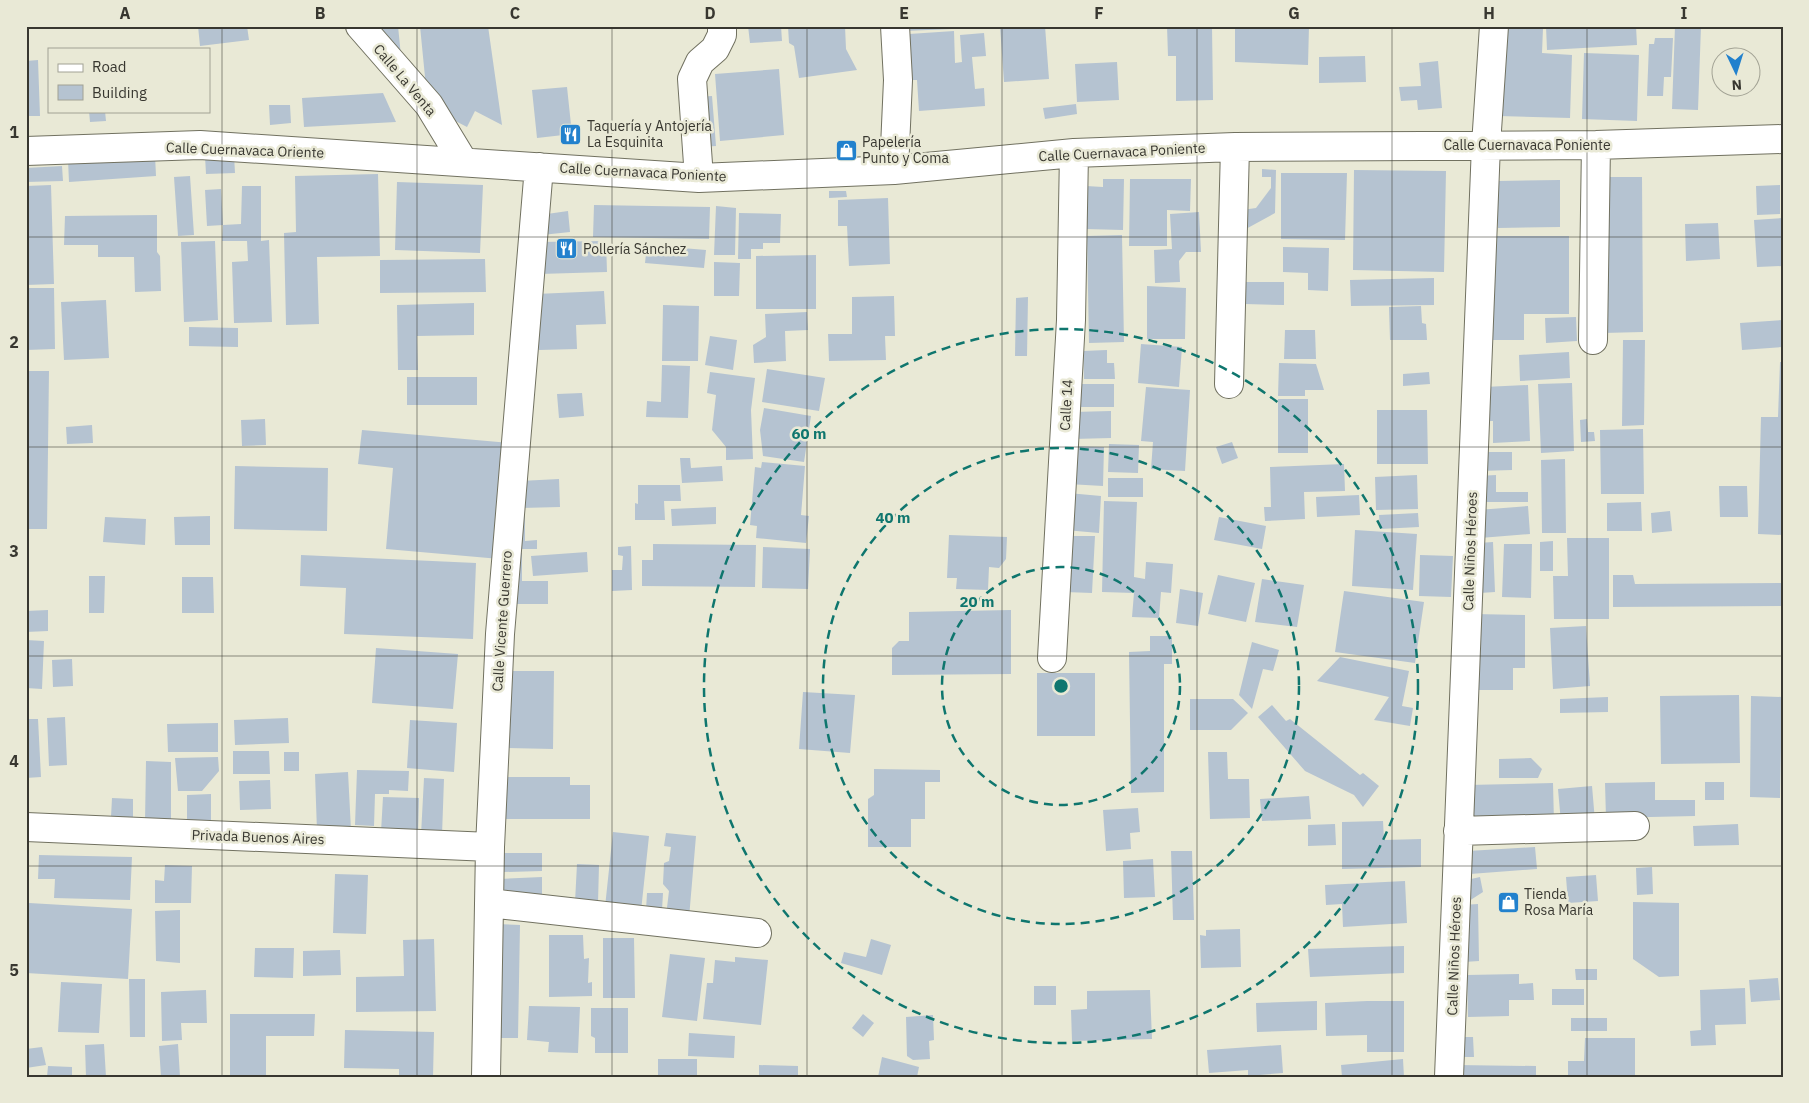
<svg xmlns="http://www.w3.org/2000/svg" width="1809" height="1103" viewBox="0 0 1809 1103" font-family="'IBM Plex Sans',sans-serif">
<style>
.building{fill:#b5c3d1}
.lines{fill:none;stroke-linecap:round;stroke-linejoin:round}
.street-casing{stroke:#717160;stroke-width:30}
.street{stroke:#fff;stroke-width:28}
.grid{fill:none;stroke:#383730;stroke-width:1;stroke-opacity:0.55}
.ring{fill:none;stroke:#0f766e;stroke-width:2.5;stroke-dasharray:9 6}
.labels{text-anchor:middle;stroke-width:5;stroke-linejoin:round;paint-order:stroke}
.street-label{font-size:14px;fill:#383730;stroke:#e9e9d6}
.poi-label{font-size:14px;fill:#383730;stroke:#e9e9d6;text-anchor:start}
.centre{fill:#0f766e;stroke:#e9e9d6;stroke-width:2.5}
.ring-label{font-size:15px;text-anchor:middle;font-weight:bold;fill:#0f766e;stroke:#e9e9d6;stroke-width:5;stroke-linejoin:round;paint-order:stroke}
.neatline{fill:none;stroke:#383730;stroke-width:2}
.grid-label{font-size:16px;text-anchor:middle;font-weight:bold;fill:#383730}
</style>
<rect width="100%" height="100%" fill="#e9e9d6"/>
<path class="building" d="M198 26H247L249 40 200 46Z
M371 26H398L401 56Z
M420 26H488L502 125 475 111 467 127 440 113 417 86 425 77Z
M748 26H781L782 41 750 43Z
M788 26H845L846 49 857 70 799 78 794 46 789 43Z
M904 26H952V29L904 31Z
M1000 26H1045L1049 79 1004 82Z
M1167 26H1212L1213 100 1176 101V56H1168Z
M1235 26H1309L1308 65 1235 62Z
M1420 26H1450V29Z
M1546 26H1636L1637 45 1547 50Z
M1675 26H1701L1698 110 1672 109Z
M1502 27 1543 28 1542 53 1572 55 1570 118 1499 116Z
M954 31 955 63 962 62 960 35 984 33 986 56 972 57 975 89 984 88 985 106 919 111 917 80H911L909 34Z
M1655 38H1673L1671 77H1664L1663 96H1647L1649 44H1654Z
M1584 53 1639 55 1637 121 1582 119Z
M1365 56 1366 82 1319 83V57Z
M38 60 40 116H26V61Z
M1438 61 1442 108 1418 110 1417 100 1401 101 1399 87 1421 86 1419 63Z
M1117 62 1119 100 1077 102 1075 64Z
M779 69 784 135 720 141 715 74Z
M567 87 572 134 537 138 532 90Z
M383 93 396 122 304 127 302 98Z
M712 96 716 146 701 147 697 97Z
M1076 104 1077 114 1045 119 1043 108Z
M269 105H290L291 123 270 125Z
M89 111H105L106 121 90 122Z
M155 155 156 176 69 182 68 160Z
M234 155 235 173 206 174 205 156Z
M62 166 63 181 26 182V168Z
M1262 169 1276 170 1275 213 1244 230 1242 210 1256 208 1271 188V177H1262Z
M1354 170 1446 171 1444 272 1353 270Z
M1281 173H1347L1345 240 1281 239Z
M378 174 380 256 317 257 319 324 286 325 284 233 296 232 295 176Z
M190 176 194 235 178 236 174 177Z
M1602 177H1642L1643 332 1603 333Z
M1103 179H1124L1123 230 1085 229 1086 186 1103 187Z
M1130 179H1191L1190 211 1167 210V246H1129Z
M1560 180V227L1498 228V181Z
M397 182 483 185 480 253 395 250Z
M51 185 54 284 26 285V186Z
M1780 185V214L1757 215 1756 186Z
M242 186H261V241L269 240 272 322 234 323 232 262 248 261 247 241H222L223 225 241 224Z
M221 189 223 225 207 226 205 190Z
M829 191H846L847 197 829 198Z
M888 198 890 264 849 266 847 226H838V200Z
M594 205 710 207 709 239 593 237Z
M716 206 736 208 735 255H714Z
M568 211 570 232 542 235 540 215Z
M1199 212 1201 252H1186L1179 261 1180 282 1155 283 1154 250 1172 249 1170 214Z
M739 213 781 214 780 243H763V249H751V259H738Z
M157 215V252L160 256 161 291 135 292 134 257H98V245H64L65 216Z
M1783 218V266L1757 267 1754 220Z
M1718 223 1720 259 1686 261 1685 224Z
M1122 235 1124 342 1089 343 1087 236Z
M1491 236H1569V314H1524V340H1492Z
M215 241 218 320 184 322 181 242Z
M606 241 607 272 539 274V242Z
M647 245 706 250 704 268 645 263Z
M1283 247 1329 248 1328 291 1308 290V273L1283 272Z
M816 255V309H756V256Z
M485 259 486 292 380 293V260Z
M714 262 740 263 739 296H714Z
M1434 278V305L1351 306 1350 280Z
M1246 282H1284V305L1245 304Z
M1147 286 1186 288 1185 339H1147Z
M26 288H54L55 349 26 350Z
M604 291 606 324 576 325 577 349 539 350 536 294Z
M894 296 895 336H885L886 360 829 361 828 334H852V297Z
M1028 297 1027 356H1015L1016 298Z
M106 300 109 358 64 360 61 302Z
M474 303V335L417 336 418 370H398L397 305Z
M663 305 699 306 698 361H662Z
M1421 306 1422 323 1426 324 1427 340H1390L1389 307Z
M807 312 808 330 785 331 786 361 754 363 753 345 766 337 765 314Z
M1576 317 1577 341 1546 343 1545 318Z
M1783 320V347L1742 350 1740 323Z
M189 327 238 328V347L189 346Z
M1285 330H1315L1316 359H1284Z
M710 336 737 340 733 370 705 365Z
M1623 340H1645L1644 425 1622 426Z
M1141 344 1182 347 1179 387 1138 383Z
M1107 350V363H1114L1115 379H1084L1083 351Z
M1569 352 1570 378 1520 381 1519 355Z
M1780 362H1783V535L1758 534 1761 417H1778Z
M1279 363 1316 364 1324 390H1305V396H1278Z
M662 365 690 366 688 418 646 417 647 401 661 402Z
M767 369 825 378 819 411 762 402Z
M26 371H49L47 529H26Z
M710 372 755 378 751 410 753 459 726 460V447L712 430 716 395 707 393Z
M1429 372 1430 384 1403 386V374Z
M407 377H477V405H407Z
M1572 383 1574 451 1541 453 1538 384Z
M1074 384H1114V407H1074Z
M1528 385 1530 441 1493 443V421H1486L1484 387Z
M1146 387 1190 390 1185 471 1151 469 1153 442 1141 441Z
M582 393 584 416 559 418 557 394Z
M1278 399H1308V453H1278Z
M764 408 811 416 804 462 763 456 760 430Z
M1377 410H1427L1428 464H1377Z
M1111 411V438L1073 439V412Z
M265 419 266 445 242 446 241 420Z
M1587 419 1588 432H1594L1595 441 1581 442 1580 420Z
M92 425 93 443 67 444 66 427Z
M1643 429 1644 494H1601L1600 430Z
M362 430 511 443 500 559 386 549 393 468 358 464Z
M1232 442 1238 458 1222 464 1216 447Z
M1109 444 1139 445 1138 473 1108 472Z
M1069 446 1104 447 1103 486 1068 484Z
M1480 452H1512V470L1480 471Z
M680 458H690L691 468 722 466 723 481 682 483Z
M1565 459 1566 533H1542L1541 460Z
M762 462 805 466 801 515 809 516 806 543 756 538 757 526 750 525 755 467 761 468Z
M1344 464 1345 491 1304 492 1305 519 1265 521 1264 507H1271L1270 467Z
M235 466 328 468 327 531 234 529Z
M1417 475 1418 509 1376 510 1375 477Z
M1496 475V492H1528V502H1479L1478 476Z
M1108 478H1143V497H1108Z
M559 479 560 507 521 508 520 481Z
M638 485H680L681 501H664L665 520H635V503L638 504Z
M1719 486H1747L1748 517H1720Z
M1068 493 1101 496 1099 533 1065 530Z
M1359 495 1360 515 1317 517 1316 497Z
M1104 501 1137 502 1134 577 1145 579 1146 562 1173 564 1171 593 1161 592 1159 618 1132 617 1134 593 1102 592Z
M1641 502 1642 531H1607V503Z
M1528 506 1530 534 1480 538 1478 510Z
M716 507V524L672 526 671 509Z
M513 510H525V541L537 540V549H512Z
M1670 511 1672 531 1652 533 1651 513Z
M1418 513 1419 527 1380 529 1379 515Z
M210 516V545H175L174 517Z
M105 517 146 519 145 545 103 542Z
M1219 517 1266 526 1262 549 1214 540Z
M1355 530 1417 534 1413 590 1352 586Z
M949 535 1007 537 1006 559 999 568 989 567 988 590 956 589 957 578H947Z
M1067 536H1095L1092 593 1065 592Z
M1567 538H1609V619H1554L1553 576H1568Z
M1553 541V571H1540V542Z
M1493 542 1495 592 1480 593 1478 543Z
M653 544 756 545 755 587 642 586V560H653Z
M1504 544H1532L1531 598 1502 597Z
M631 546 632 590 612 591V570H622L623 556 618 555V547Z
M763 547 810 549 808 589 762 588Z
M587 552 588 572 533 576 531 556Z
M509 553H522V581H548V604H509Z
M301 555 476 563 473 639 344 634 346 588 300 586Z
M1420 555 1453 556 1451 597 1419 596Z
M1218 575 1255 583 1246 622 1208 614Z
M1613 575H1633L1635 584 1783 583V606L1613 607Z
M89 576H105L104 613H89Z
M182 577H213L214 613H182Z
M1262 579 1304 585 1297 627 1255 622Z
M1180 589 1203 593 1198 626 1176 623Z
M1344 591 1424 602 1415 663 1335 652Z
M48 610V631L26 632V611Z
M1011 610V674L892 675V648L899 641H909V612Z
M1473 614 1525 615V668H1513V690H1473Z
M1586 626 1590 686 1553 689 1550 628Z
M1150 636H1172V664H1164V792L1131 793 1129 652 1150 651Z
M26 640 44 641 42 689 26 688Z
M1252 642 1279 650 1273 671 1263 669 1252 709 1239 695Z
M376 648 458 654 453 709 372 703Z
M1340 657 1409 671 1402 706 1413 708 1410 726 1374 720 1389 697 1317 681Z
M72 659 73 686 53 687 52 660Z
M503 671H554L553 749 502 748Z
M1037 673H1095V736H1037Z
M803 692 855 695 850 753 799 749Z
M1739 695 1740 763 1661 764 1660 696Z
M1751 696 1782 697 1780 798 1750 797Z
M1608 697V712L1560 713V699Z
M1190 699H1233L1248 713 1231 730H1190Z
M1272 705 1286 721 1290 719 1360 775 1363 773 1379 786 1363 807 1354 795 1305 771 1258 717Z
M65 717 67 765 49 766 47 718Z
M288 718 289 743 235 745 234 720Z
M26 719H38L41 777 26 778Z
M410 720 457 723 454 772 407 768Z
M218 723V752H168L167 724Z
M233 751H269L270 774H233Z
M284 752H299V771H284Z
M1208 752H1227L1228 779H1249L1250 818 1210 819Z
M218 757 219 771 202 791H178L175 758Z
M1531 758 1542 769 1538 778H1499V759Z
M146 761 171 762V822H145Z
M874 769 940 770V782H925V819H911V847H868V799L874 795Z
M357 770 409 771 408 791 389 790V794H375L374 826 355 825Z
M348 772 351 830 317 831 315 774Z
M501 777H570V785H590V819H502Z
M424 778 444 779 442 835H421Z
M270 780 271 809 240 810 239 781Z
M1655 782V800H1695V816L1606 818 1605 783Z
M1705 782H1724V800H1705Z
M1553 783 1554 823 1468 825 1467 785Z
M1592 786 1595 821 1561 823 1558 789Z
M211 794V825H187V795Z
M1309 796 1311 819 1262 821 1260 799Z
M383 797 419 798 418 834 381 832Z
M112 798 133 799V817H111Z
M1138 808 1140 832 1130 833 1131 849 1106 851 1103 810Z
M1383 821 1384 840 1421 839V867L1342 869V822Z
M1335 824 1336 845 1308 846V825Z
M1738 824 1739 845 1694 846 1693 826Z
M613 832 649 836 641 911 605 907Z
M666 833 696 836 689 918 666 916 669 891 663 884 664 863 669 861 671 847 664 846Z
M1535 847 1537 869 1470 874 1468 851Z
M1171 851H1192L1194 920H1173Z
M503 853H542V871L504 872Z
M39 855 132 857 130 900 54 898 55 879H38Z
M1153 859 1155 897 1124 898 1123 861Z
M577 864 599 865 598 903 575 902Z
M165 865 192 866 191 903H155V880L164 881Z
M1652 867 1653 894 1637 895 1636 868Z
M335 874 368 875 366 934 333 933Z
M1596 875 1598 901 1568 903 1566 877Z
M542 877V897L501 899 500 879Z
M1480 877 1483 892 1469 901 1466 884 1471 883V879Z
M1405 881 1407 923 1343 927 1342 904 1326 905 1325 885Z
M647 893H663L662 910H646Z
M1633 902 1679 903V976L1659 977 1633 959Z
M29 903 132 909 128 979 26 973Z
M1478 904 1479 961 1464 962 1462 905Z
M180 910V963L156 961 155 911Z
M495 924 520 925 518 1038H493Z
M1240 929 1241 967 1201 968 1200 935 1206 936V930Z
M549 935H583L584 959 589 958 588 983 592 982V996L549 997Z
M603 938H634L635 998H603Z
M434 939 436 1011 356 1012V977L404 976 403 940Z
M871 939 891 945 882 975 841 963 844 952 866 957Z
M1404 946V973L1310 977 1308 949Z
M255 948H294L293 978 254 977Z
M340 950 341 975 303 976V951Z
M670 954 705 958 697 1021 662 1017Z
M735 957 768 960 761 1025 703 1019 707 983H713L715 960 735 962Z
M1575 969H1597V980H1576Z
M1519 974V984L1533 983 1534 1000H1509V1016L1468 1017 1467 975Z
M1778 978 1780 1000 1751 1002 1749 980Z
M129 979H145V1037H130Z
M61 982 102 984 99 1033 58 1032Z
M1034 986H1056V1005H1034Z
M1745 988 1746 1024 1715 1025 1716 1045 1691 1046 1690 1031 1701 1030 1700 990Z
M1552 989H1584V1005H1552Z
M206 990 207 1023H181L182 1040 162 1041 161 992Z
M1150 990 1152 1039 1072 1041 1071 1010 1087 1009V991Z
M1317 1001V1030L1257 1032 1256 1003Z
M1367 1001H1404V1052H1367V1035L1326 1036 1325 1003Z
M529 1006 580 1007 578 1053 548 1052 549 1042 527 1040Z
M591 1008H628V1053H595V1038L591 1036Z
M230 1014H315L314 1036H266V1077H230Z
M863 1014 874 1023 863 1037 852 1028Z
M933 1015 934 1040 929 1041 930 1059 913 1060 907 1056 906 1017Z
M1571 1018H1607V1031H1571Z
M345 1030 434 1032 433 1077H399V1069L344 1068Z
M689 1033 735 1036 734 1058 688 1056Z
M1459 1037H1473L1474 1057H1460Z
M1585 1038H1635V1077H1568V1061H1584Z
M104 1044 106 1077H86L85 1045Z
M178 1044 180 1077H161L159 1046Z
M1281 1045 1283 1073 1248 1076V1070L1209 1073 1207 1050Z
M42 1047 46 1065 26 1068V1049Z
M882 1057 919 1067 917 1077H878Z
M658 1059H697V1077H658Z
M1403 1059 1404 1077H1342L1341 1065Z
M759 1065 798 1066V1077H759Z
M1456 1065 1536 1066V1077H1456Z
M48 1066 72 1067V1077H47Z"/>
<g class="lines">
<defs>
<path id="street" d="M360 26 429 105 463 161
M26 151 200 145 699 178 894 170 1074 153 1235 147 1596 145 1783 139
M894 170 898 80 895 26
M699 178 692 79 700 62 715 49 722 35V26
M1593 340 1596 145
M1229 384 1235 147
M1052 658 1071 320 1074 153
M26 827 490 847
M1458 831 1635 826
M489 903 757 933
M486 1077 490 847 500 634 539 167
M1449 1077 1486 145 1494 26"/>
</defs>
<use href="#street" class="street-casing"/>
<use href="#street" class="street"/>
</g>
<path class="grid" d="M222 26V1077M417 26V1077M612 26V1077M807 26V1077M1002 26V1077M1197 26V1077M1392 26V1077M1587 26V1077M26 237H1783M26 447H1783M26 656H1783M26 866H1783"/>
<g class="ring">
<circle cx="1061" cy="686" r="119"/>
<circle cx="1061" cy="686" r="238"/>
<circle cx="1061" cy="686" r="357"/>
</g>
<defs>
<symbol id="restaurant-square" viewBox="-11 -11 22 22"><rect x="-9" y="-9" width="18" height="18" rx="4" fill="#2281cd" stroke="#e9e9d6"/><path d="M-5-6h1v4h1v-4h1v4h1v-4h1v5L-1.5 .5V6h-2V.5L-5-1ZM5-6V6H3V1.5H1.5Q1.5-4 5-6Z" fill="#fff"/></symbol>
<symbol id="shop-square" viewBox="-11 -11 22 22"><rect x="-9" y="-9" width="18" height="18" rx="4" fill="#2281cd" stroke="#e9e9d6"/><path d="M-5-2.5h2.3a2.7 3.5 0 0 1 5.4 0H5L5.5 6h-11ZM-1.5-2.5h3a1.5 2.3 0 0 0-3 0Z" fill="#fff"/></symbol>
</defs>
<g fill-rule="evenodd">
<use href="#restaurant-square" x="558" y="122" width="25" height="25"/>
<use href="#shop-square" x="834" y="138" width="25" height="25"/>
<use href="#restaurant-square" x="554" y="236" width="25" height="25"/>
<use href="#shop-square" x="1496" y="890" width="25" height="25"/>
</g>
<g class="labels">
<g class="street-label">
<text transform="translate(405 80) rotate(50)" y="5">Calle La Venta</text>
<text x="1527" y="150">Calle Cuernavaca Poniente</text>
<text transform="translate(245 150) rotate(2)" y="5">Calle Cuernavaca Oriente</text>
<text transform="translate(1122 152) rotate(-3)" y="5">Calle Cuernavaca Poniente</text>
<text transform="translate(643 172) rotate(3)" y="5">Calle Cuernavaca Poniente</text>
<text transform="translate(1066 405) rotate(-87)" y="5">Calle 14</text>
<text transform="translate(1470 551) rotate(-88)" y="5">Calle Niños Héroes</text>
<text transform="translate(502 621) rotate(-86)" y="5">Calle Vicente Guerrero</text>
<text transform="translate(258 837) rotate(2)" y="5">Privada Buenos Aires</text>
<text transform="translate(1454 956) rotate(-88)" y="5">Calle Niños Héroes</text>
</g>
<g class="poi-label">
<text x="587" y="131">Taquería y Antojería<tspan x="587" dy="16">La Esquinita</tspan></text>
<text x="862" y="147">Papelería<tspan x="862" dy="16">Punto y Coma</tspan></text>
<text x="583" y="254">Pollería Sánchez</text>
<text x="1524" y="899">Tienda<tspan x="1524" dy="16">Rosa María</tspan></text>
</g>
</g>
<circle cx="1061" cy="686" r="8" class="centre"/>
<g class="ring-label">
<text x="809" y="439">60 m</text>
<text x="893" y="523">40 m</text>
<text x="977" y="607">20 m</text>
</g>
<rect width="1809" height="1103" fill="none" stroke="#e9e9d6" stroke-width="55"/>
<rect x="48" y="48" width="162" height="65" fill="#e9e9d6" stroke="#a2a294"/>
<rect x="58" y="64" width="25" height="8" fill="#ffffff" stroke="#a2a294"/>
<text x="92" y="72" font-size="15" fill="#383730">Road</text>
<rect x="58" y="85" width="25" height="15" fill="#b5c3d1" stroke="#a2a294"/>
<text x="92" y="98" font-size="15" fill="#383730">Building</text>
<g transform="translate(1736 72) rotate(176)"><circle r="24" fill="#e9e9d6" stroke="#a2a294"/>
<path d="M0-4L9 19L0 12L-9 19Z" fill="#2281cd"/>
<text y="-8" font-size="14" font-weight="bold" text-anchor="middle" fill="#383730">N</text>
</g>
<rect x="28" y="28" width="1754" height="1048" class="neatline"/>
<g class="grid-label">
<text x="125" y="19">A</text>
<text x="320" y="19">B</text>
<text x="515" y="19">C</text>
<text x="710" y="19">D</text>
<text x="904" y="19">E</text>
<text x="1099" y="19">F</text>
<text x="1294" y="19">G</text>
<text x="1489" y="19">H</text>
<text x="1684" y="19">I</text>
<text x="14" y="138">1</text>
<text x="14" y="348">2</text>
<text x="14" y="557">3</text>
<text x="14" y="767">4</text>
<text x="14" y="976">5</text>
</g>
</svg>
